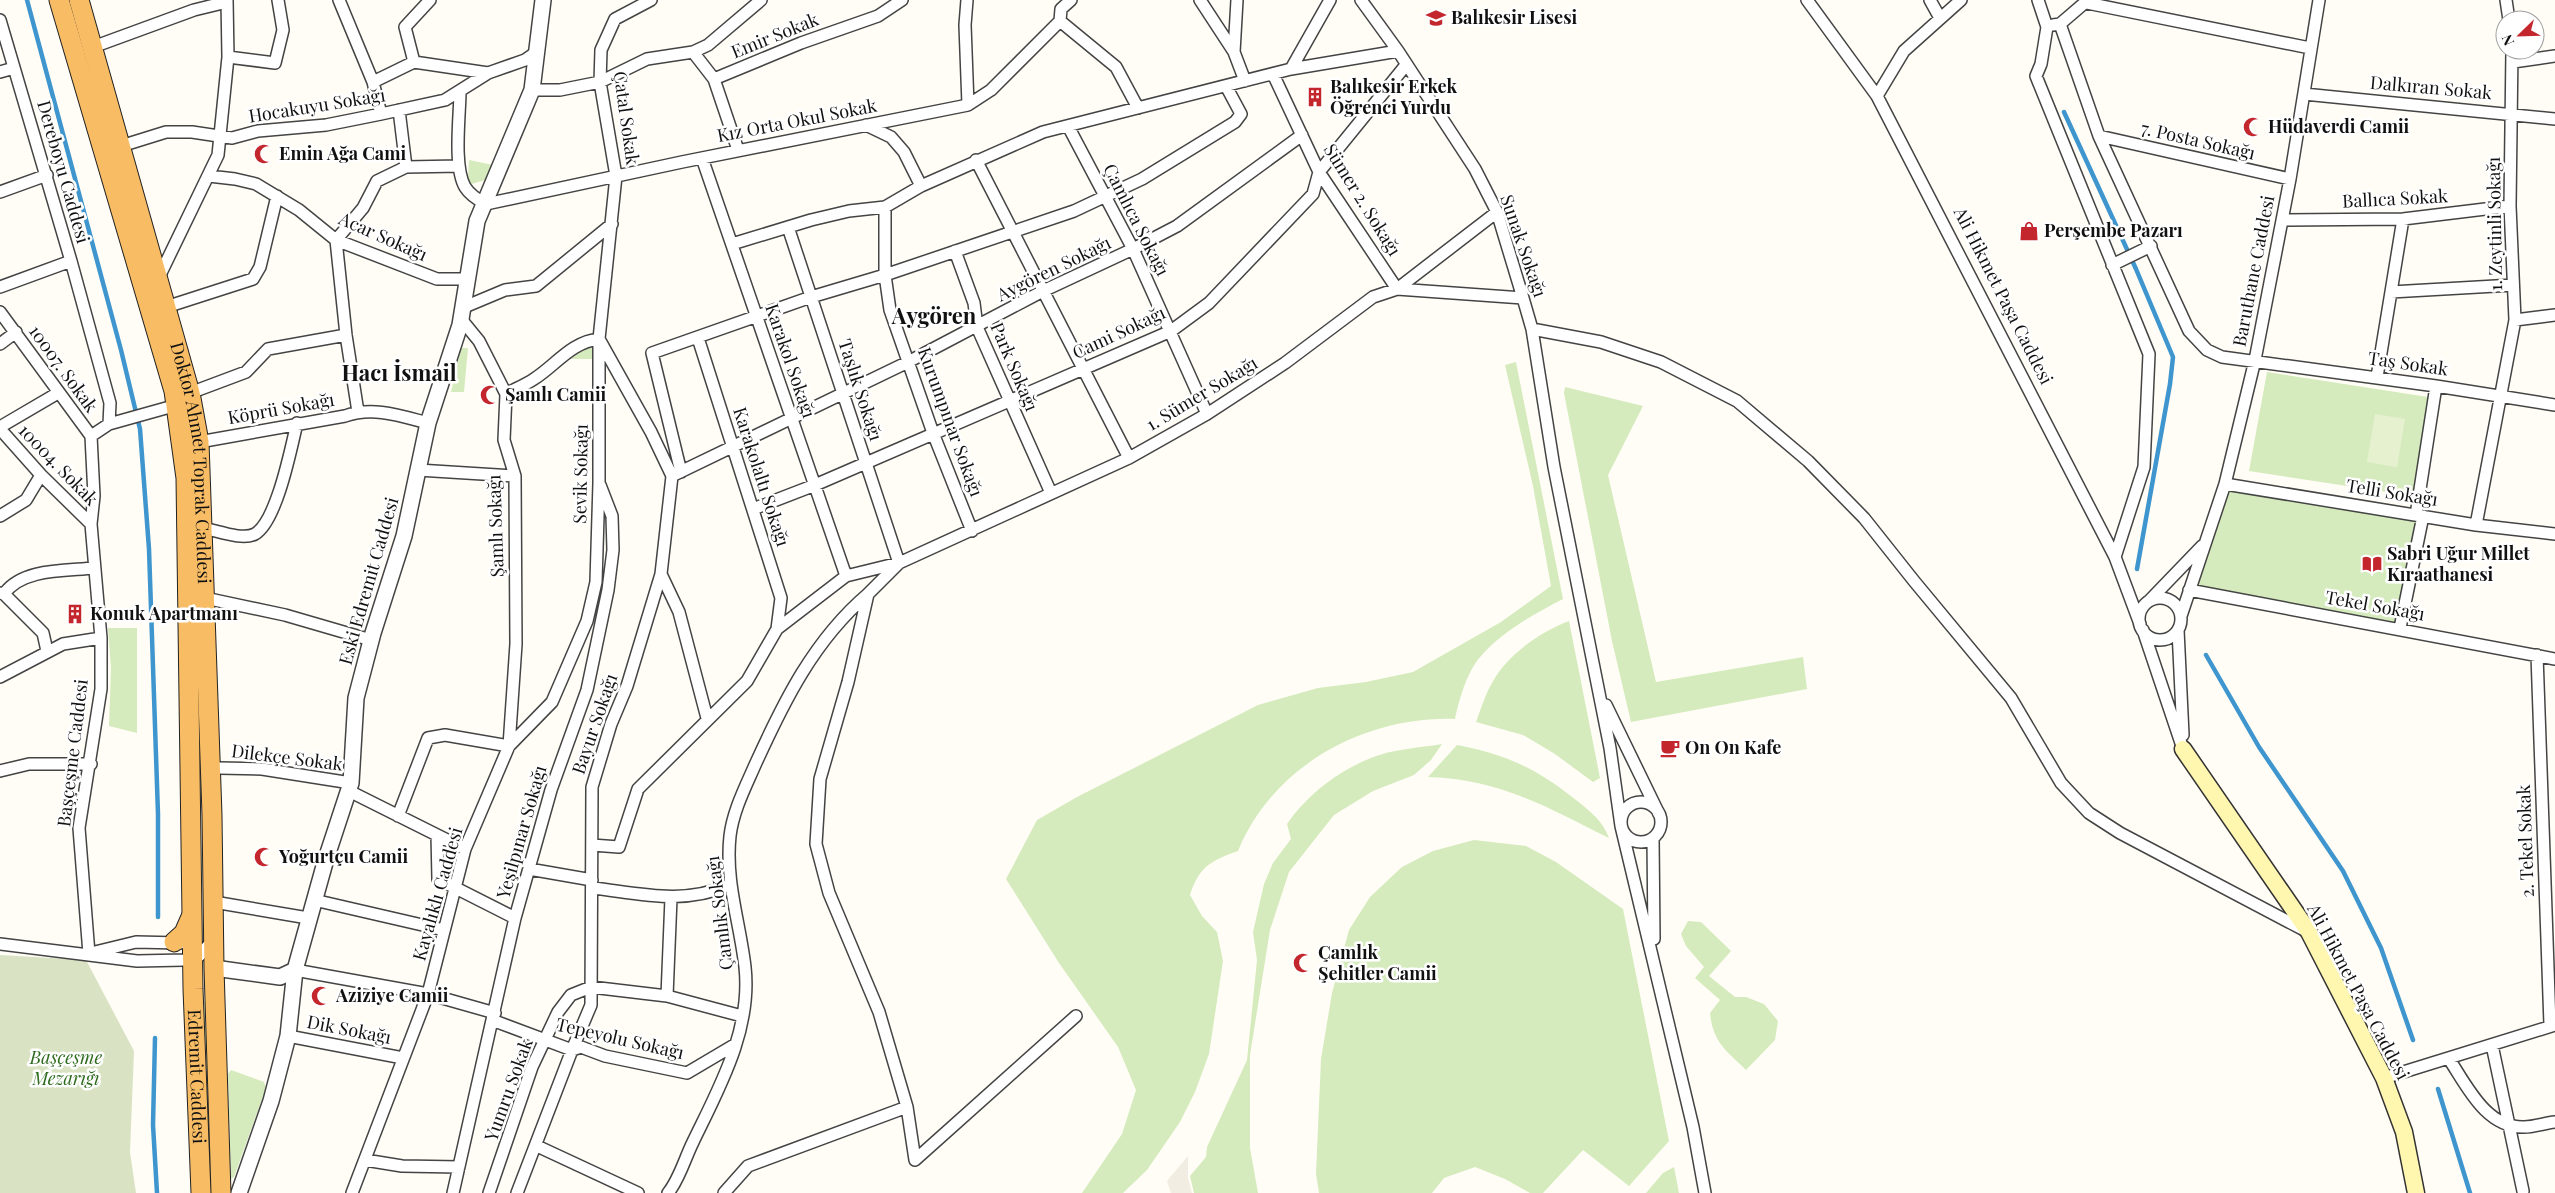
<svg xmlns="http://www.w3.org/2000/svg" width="2555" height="1193" viewBox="0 0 2555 1193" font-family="'Playfair Display',serif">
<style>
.green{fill:#d5ebbd}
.cemetery{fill:#d9e3c4}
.pitch{fill:#e6f2cf}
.plaza{fill:#f1ede2}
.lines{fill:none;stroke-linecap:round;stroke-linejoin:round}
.stream{stroke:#3f96cf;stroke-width:4.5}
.minor-casing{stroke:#444;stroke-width:14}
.tertiary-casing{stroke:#444;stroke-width:18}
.secondary-casing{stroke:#333;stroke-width:19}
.trunk-casing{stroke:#222;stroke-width:21}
.minor{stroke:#fff;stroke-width:11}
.tertiary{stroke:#fff;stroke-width:15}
.secondary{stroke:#fff6b0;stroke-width:16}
.trunk{stroke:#f7bc64;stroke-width:19}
.labels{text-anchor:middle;stroke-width:5;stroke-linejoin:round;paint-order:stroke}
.poi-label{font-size:18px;font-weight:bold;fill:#111;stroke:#fff;text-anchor:start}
.street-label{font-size:18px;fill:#111;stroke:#fff}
.park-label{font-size:18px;font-style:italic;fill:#2f6b1f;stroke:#fff}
.district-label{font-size:22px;font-weight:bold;fill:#111;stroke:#fff}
</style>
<rect width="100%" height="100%" fill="#fffdf5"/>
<path class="green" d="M469 160 493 165 486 180 471 184 468 179Z
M588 346 594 350 595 359H571Z
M461 348H468L464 392H451Z
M1516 362 1563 599C1534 614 1503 631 1481 656 1467 671 1459 700 1455 719 1365 716 1272 766 1238 851 1210 861 1199 867 1190 895L1202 916 1217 932 1223 961 1209 1054 1195 1092 1180 1122 1147 1170 1123 1193H1082L1122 1134 1136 1090 1118 1047 1059 963 1006 879 1037 820 1077 797 1258 705 1318 688 1366 682 1413 672 1501 622 1551 586 1533 486 1505 365Z
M2267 372 2428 397 2413 496 2249 471Z
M1565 387 1643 406 1608 475 1656 682 1803 657 1807 689 1631 722 1612 641 1564 393Z
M2225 484 2423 516 2400 628 2191 586Z
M1569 621 1600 778 1593 782 1555 754 1523 735 1476 722C1481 709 1485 695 1492 683 1507 655 1540 632 1569 621Z
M108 628H137V733L109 726 111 668Z
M1442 744 1431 760 1414 775 1373 791 1334 815 1289 872 1270 930 1250 1055V1148L1258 1193H1194L1190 1176 1206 1157 1207 1147 1247 1060 1257 960 1253 932 1264 884 1273 863 1291 839 1287 824C1307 795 1338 771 1371 758 1392 749 1419 748 1442 744Z
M1457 745C1506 754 1537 769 1576 800 1590 811 1603 821 1609 838 1547 807 1499 779 1428 777Z
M1474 840 1526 846 1556 862 1623 909 1669 1141 1629 1186 1583 1150 1543 1193H1530L1505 1179 1475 1167 1444 1178 1432 1193H1319L1316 1174 1321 1059 1332 993 1349 930 1370 897 1402 867 1433 851Z
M1688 921 1701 922 1731 951 1709 976 1735 997H1746L1764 1004 1778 1021 1775 1040 1746 1070C1726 1050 1713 1043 1710 1013L1720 1000 1695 978 1704 967 1686 946 1681 934Z
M203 1001H206L211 1193H208Z
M231 1070 264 1082 266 1088 234 1177 231 1179 228 1074Z
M1674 1167 1679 1193H1646L1663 1173Z"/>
<path class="cemetery" d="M0 955 86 960 134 1051 130 1152 136 1193H0Z"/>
<path class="pitch" d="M2375 414 2405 419 2397 467 2367 462Z"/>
<path class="plaza" d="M1188 1156V1178L1192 1193H1171L1167 1181Z"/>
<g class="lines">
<path class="stream" d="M27 0 121 350 140 429 149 549 158 814V917
M2064 112 2136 269 2173 357 2170 384 2137 569
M2206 655 2259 747 2343 871 2381 948 2413 1040
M155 1038 153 1125 157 1193
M2438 1089 2470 1193"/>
<defs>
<path id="minor" d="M339 0 373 82 381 114
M967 0 965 25 968 105
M1200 0 1234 52
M1237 0 1234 52 1245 81
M1361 0 1398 51 1475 169 1497 212 1523 298 1532 329 1554 467 1610 748 1621 826 1693 1127 1705 1193
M1807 0 1877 96 2115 557 2140 624
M1930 0 1940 18
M2038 0 2047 27 2041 64 2036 76 2149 354 2144 467 2115 557
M2506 0 2509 20
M2087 3 2310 48
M0 20 71 261 0 287
M1060 21 1116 67 1138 108
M2060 24 2099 136 2189 331 2207 350 2222 357 2436 386 2555 405
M2053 25 2060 24 2088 0
M93 47 194 10 227 2
M693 52 714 79 738 150
M228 57 275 63 283 30 278 0
M414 62 488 73
M2513 62 2555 56
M1291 69 1330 0
M0 72 14 68
M1273 74 1319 172 1397 289 1497 212
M714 79 801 43 878 16 902 0
M373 82 414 62 405 27 430 0
M532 90H560L600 82 647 59 693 52 708 45 761 0
M460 91C460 115 453 166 465 187 470 195 478 200 486 204L682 162 968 105 991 90 1060 21 1061 9 1071 0
M2304 94 2555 119
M1877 96 1904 51 1961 0
M399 110 406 167 459 166
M866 125 891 137 904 152 921 186
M1068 126 1133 249 1207 414
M2099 136 2290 179
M121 146 166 132H192L232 138 258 131 326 125 381 114 445 100 488 73 525 60 538 51
M702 158 846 576
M976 160 1129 458
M209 176 235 179 256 184 299 210 336 240 437 279H468
M0 192 47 175
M885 207V275L890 310 933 433 972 531
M2282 220 2403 219 2510 206
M788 227 899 563
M732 244 811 220 849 211 885 207 921 186 1043 132 1291 69 1398 51
M955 251 974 303 977 327 1051 493
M71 261 110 403 109 424
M2112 265 2151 246
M159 277 218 155 228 57 227 0
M2391 292 2513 285
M166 307 253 279 260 267 277 196
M462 308 505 290 536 286 612 224
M0 312 91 436 109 424 177 405
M2515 320 2555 315
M1532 329 1601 342 1661 362 1737 401 1808 461 1864 518 1914 581 2011 698 2061 783 2089 813 2120 833 2308 932
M698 338 781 598 777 629
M0 344 16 332
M2377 377 2403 219
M190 393 246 372 268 349 346 335
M506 394C515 389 525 385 534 379 556 365 571 342 599 339L651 432 672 476 661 574 627 686 611 724 592 787 591 1005 572 1050 517 1193
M358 412 346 335 336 240 363 208 377 181 406 167
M0 427 58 393
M0 429 41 475 91 524
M199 442 345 416C373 406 401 416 428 423
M418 470 515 476
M681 472 652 353 811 297 885 275 1074 211 1142 179 1235 122 1241 114 1226 86
M676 474 908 362 1043 291 1133 249 1177 226 1302 135
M2225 484 2476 525 2555 534
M753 509 815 485 1171 331 1209 303 1313 194 1319 172 1406 65
M2416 515 2436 386
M0 516 26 500 41 475
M2476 525 2515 320 2510 206 2512 50
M202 528C216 530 242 541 255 534 277 521 291 448 297 423
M899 563 868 594 848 682 820 779 816 844 829 893 879 1012 907 1107 915 1160 1076 1016
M661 574 679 612 707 718
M2189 590 2555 659
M0 593 4 594C22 568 66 571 94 568
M4 594 43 633 47 651
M205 598 285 615 371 640
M2139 619a21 21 0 1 1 42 0a21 21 0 1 1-42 0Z
M2149 601 2202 546
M2181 616 2225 484 2255 360 2290 179 2319 0
M2400 628 2423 516
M2143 630 2183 749
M2178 630 2183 735
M2537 655 2550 1025
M0 677 63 644 101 638
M1606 705 1659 814
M509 746 552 702 587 621 596 582 599 483V339L616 176 600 82 601 50 615 19 651 0
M219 768 262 769 351 783
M0 771 29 764H91
M349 791 465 849
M1621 822a20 20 0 1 1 40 0a20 20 0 1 1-40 0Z
M398 816 428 738 445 735 509 746
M437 835 438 879 515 918
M1653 838 1654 939
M592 845 619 847 638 789 747 681 777 629 846 576 899 563 1129 458 1207 414 1285 363 1373 297 1397 289 1523 298
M529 869 592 880
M593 888C643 894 682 905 730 885
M314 900 444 930
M214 902 308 918
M0 944 137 961 184 960 199 956 214 939
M95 952 136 942 180 943
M89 954 79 828 101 689V638L91 524 94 496 91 436
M295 970 428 994 495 1013
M667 996 671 898
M492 1020 572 1050 581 1047 605 1056 687 1073 736 1044
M288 1036 403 1058
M2492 1045 2523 1191
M2449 1059C2467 1086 2486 1128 2524 1127 2534 1127 2545 1123 2555 1122
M2384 1078 2555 1025
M537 1146 638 1193
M365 1160 402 1166 459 1167
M352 1193 428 994 465 849 509 746 516 644 515 476 504 440 506 394 479 341 461 319
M453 1193 515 918 551 790 587 690 608 590 613 550 612 516 600 485
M489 1193 532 1067 558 1012 571 995 591 987 667 996 742 1016
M668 1193C679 1180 685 1158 693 1142 719 1088 752 1030 745 967 740 923 725 881 730 836 733 811 745 788 755 765 784 701 814 640 868 594
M724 1193 748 1166 907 1107"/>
<path id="tertiary" d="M214 968 280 977 295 970 326 859 351 783 356 698 373 633 404 536 428 423 460 325 477 221 532 90 543 0
M239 1193 271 1101 288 1036 295 970"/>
<path id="secondary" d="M2183 749 2309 932 2384 1078 2404 1132 2416 1193"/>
<g id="trunk">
<path id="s1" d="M59 0 174 391 186 478 193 989 201 1193"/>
<path id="s2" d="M79 0 190 393 199 442 212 815 214 968 221 1193"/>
<path d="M174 942 184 933 191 917"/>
</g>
</defs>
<use href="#minor" class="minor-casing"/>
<use href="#tertiary" class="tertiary-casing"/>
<use href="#secondary" class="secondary-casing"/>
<use href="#trunk" class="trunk-casing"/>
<use href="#minor" class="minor"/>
<use href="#tertiary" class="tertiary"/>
<use href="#secondary" class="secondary"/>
<use href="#trunk" class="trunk"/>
</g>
<defs>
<symbol id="school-bare" viewBox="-9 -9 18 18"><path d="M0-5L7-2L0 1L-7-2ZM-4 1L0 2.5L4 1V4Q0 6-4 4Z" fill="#c4262e" stroke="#fff" stroke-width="2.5" paint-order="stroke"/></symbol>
<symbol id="building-bare" viewBox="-9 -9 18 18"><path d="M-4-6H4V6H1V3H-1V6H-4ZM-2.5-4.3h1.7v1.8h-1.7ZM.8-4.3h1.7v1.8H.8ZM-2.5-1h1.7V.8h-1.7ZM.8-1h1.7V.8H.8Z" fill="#c4262e" stroke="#fff" stroke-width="2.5" paint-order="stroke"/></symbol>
<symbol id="mosque-bare" viewBox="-9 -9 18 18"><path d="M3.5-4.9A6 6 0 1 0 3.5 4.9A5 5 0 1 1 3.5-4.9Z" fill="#c4262e" stroke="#fff" stroke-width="2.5" paint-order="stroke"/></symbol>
<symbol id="shop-bare" viewBox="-9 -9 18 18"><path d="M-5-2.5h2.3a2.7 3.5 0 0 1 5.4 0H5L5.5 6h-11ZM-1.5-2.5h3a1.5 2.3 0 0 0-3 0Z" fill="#c4262e" stroke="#fff" stroke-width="2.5" paint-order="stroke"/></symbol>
<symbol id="library-bare" viewBox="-9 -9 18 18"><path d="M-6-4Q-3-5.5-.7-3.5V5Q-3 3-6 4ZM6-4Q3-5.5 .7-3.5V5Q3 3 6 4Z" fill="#c4262e" stroke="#fff" stroke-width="2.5" paint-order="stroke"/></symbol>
<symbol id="cafe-bare" viewBox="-9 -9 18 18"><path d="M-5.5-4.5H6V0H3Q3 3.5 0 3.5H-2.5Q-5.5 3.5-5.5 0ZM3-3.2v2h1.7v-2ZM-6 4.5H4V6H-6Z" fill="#c4262e" stroke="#fff" stroke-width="2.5" paint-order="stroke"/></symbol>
</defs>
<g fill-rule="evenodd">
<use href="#school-bare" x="1422" y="4" width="28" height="28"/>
<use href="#building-bare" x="1301" y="83" width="28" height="28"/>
<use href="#mosque-bare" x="2239" y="113" width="28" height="28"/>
<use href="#mosque-bare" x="250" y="140" width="28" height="28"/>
<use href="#shop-bare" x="2015" y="217" width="28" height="28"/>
<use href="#mosque-bare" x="476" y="381" width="28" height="28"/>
<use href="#library-bare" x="2358" y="550" width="28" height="28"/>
<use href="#building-bare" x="61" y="600" width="28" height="28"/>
<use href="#cafe-bare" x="1656" y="734" width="28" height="28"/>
<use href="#mosque-bare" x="250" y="843" width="28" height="28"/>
<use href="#mosque-bare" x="1289" y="949" width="28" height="28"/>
<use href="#mosque-bare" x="307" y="982" width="28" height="28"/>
</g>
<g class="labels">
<g class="poi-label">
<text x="1451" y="24">Balıkesir Lisesi</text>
<text x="1330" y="93">Balıkesir Erkek<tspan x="1330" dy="21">Öğrenci Yurdu</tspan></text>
<text x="2268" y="133">Hüdaverdi Camii</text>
<text x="279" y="160">Emin Ağa Cami</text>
<text x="2044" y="237">Perşembe Pazarı</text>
<text x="505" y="401">Şamlı Camii</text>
<text x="2387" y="560">Sabri Uğur Millet<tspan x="2387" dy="21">Kıraathanesi</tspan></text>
<text x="90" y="620">Konuk Apartmanı</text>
<text x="1685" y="754">On On Kafe</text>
<text x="279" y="863">Yoğurtçu Camii</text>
<text x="1318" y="959">Çamlık<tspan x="1318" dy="21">Şehitler Camii</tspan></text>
<text x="336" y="1002">Aziziye Camii</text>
</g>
<g class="street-label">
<text transform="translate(775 36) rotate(-22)" y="6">Emir Sokak</text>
<text transform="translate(2431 88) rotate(5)" y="6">Dalkıran Sokak</text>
<text transform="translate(317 106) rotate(-9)" y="6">Hocakuyu Sokağı</text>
<text transform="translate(626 118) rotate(82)" y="6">Çatal Sokak</text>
<text transform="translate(797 121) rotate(-11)" y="6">Kız Orta Okul Sokak</text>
<text transform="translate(2198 141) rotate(13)" y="6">7. Posta Sokağı</text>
<text transform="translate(63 172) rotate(74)" y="6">Dereboyu Caddesi</text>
<text transform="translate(2395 199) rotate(-3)" y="6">Ballıca Sokak</text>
<text transform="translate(1362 200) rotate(58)" y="6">Sümer 2. Sokağı</text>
<text transform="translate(1136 220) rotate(63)" y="6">Çamlıca Sokağı</text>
<text transform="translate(2495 224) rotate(-91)" y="6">1. Zeytinli Sokağı</text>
<text transform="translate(383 237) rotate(24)" y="6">Acar Sokağı</text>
<text transform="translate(1523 246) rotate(71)" y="6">Sunak Sokağı</text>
<text transform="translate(1054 269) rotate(-26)" y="6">Aygören Sokağı</text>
<text transform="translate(2254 271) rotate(-79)" y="6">Baruthane Caddesi</text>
<text transform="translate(2003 296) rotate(63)" y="6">Ali Hikmet Paşa Caddesi</text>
<text transform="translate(1119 333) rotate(-25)" y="6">Cami Sokağı</text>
<text transform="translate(790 361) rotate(71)" y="6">Karakol Sokağı</text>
<text transform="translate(2408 364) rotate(8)" y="6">Taş Sokak</text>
<text transform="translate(1014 367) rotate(67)" y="6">Park Sokağı</text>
<text transform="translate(63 369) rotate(54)" y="6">10007. Sokak</text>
<text transform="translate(860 390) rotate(72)" y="6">Taşlık Sokağı</text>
<text transform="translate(1202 394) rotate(-31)" y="6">1. Sümer Sokağı</text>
<text transform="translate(281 409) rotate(-10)" y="6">Köprü Sokağı</text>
<text transform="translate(950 422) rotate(70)" y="6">Kurumpınar Sokağı</text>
<text dy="6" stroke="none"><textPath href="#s2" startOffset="478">Doktor Ahmet Toprak Caddesi</textPath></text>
<text transform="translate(58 465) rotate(46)" y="6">10004. Sokak</text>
<text transform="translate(581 474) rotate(-89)" y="6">Sevik Sokağı</text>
<text transform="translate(761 477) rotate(72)" y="6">Karakolaltı Sokağı</text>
<text transform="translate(2392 493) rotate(9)" y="6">Telli Sokağı</text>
<text transform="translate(496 526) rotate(-92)" y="6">Şamlı Sokağı</text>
<text transform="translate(369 581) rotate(-74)" y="6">Eski Edremit Caddesi</text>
<text transform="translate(2375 606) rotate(10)" y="6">Tekel Sokağı</text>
<text transform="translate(595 724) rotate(-71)" y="6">Bayur Sokağı</text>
<text transform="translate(73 753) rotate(-83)" y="6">Başçeşme Caddesi</text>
<text transform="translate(287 758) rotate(7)" y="6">Dilekçe Sokak</text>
<text transform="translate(522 832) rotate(-74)" y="6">Yeşilpınar Sokağı</text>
<text transform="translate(2526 841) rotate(-92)" y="6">2. Tekel Sokak</text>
<text transform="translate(438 894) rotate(-74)" y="6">Kayalıklı Caddesi</text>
<text transform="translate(720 913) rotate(-97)" y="6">Çamlık Sokağı</text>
<text transform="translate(2358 992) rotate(62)" y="6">Ali Hikmet Paşa Caddesi</text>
<text transform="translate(349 1030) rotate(11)" y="6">Dik Sokağı</text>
<text transform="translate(620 1039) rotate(13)" y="6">Tepeyolu Sokağı</text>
<text dy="6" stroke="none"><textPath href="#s1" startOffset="1094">Edremit Caddesi</textPath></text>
<text transform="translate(509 1090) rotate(-70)" y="6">Yumru Sokak</text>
</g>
<g class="park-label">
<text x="66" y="1064">Başçeşme<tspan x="66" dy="21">Mezarığı</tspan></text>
</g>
<g class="district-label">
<text x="934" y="324">Aygören</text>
<text x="399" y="381">Hacı İsmail</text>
</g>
</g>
<g transform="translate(2520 35) rotate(247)"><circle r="24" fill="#ffffff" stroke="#a0a0a0"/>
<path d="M0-4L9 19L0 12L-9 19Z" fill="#c4262e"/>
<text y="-8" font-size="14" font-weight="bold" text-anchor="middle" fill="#111111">N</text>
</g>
</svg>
